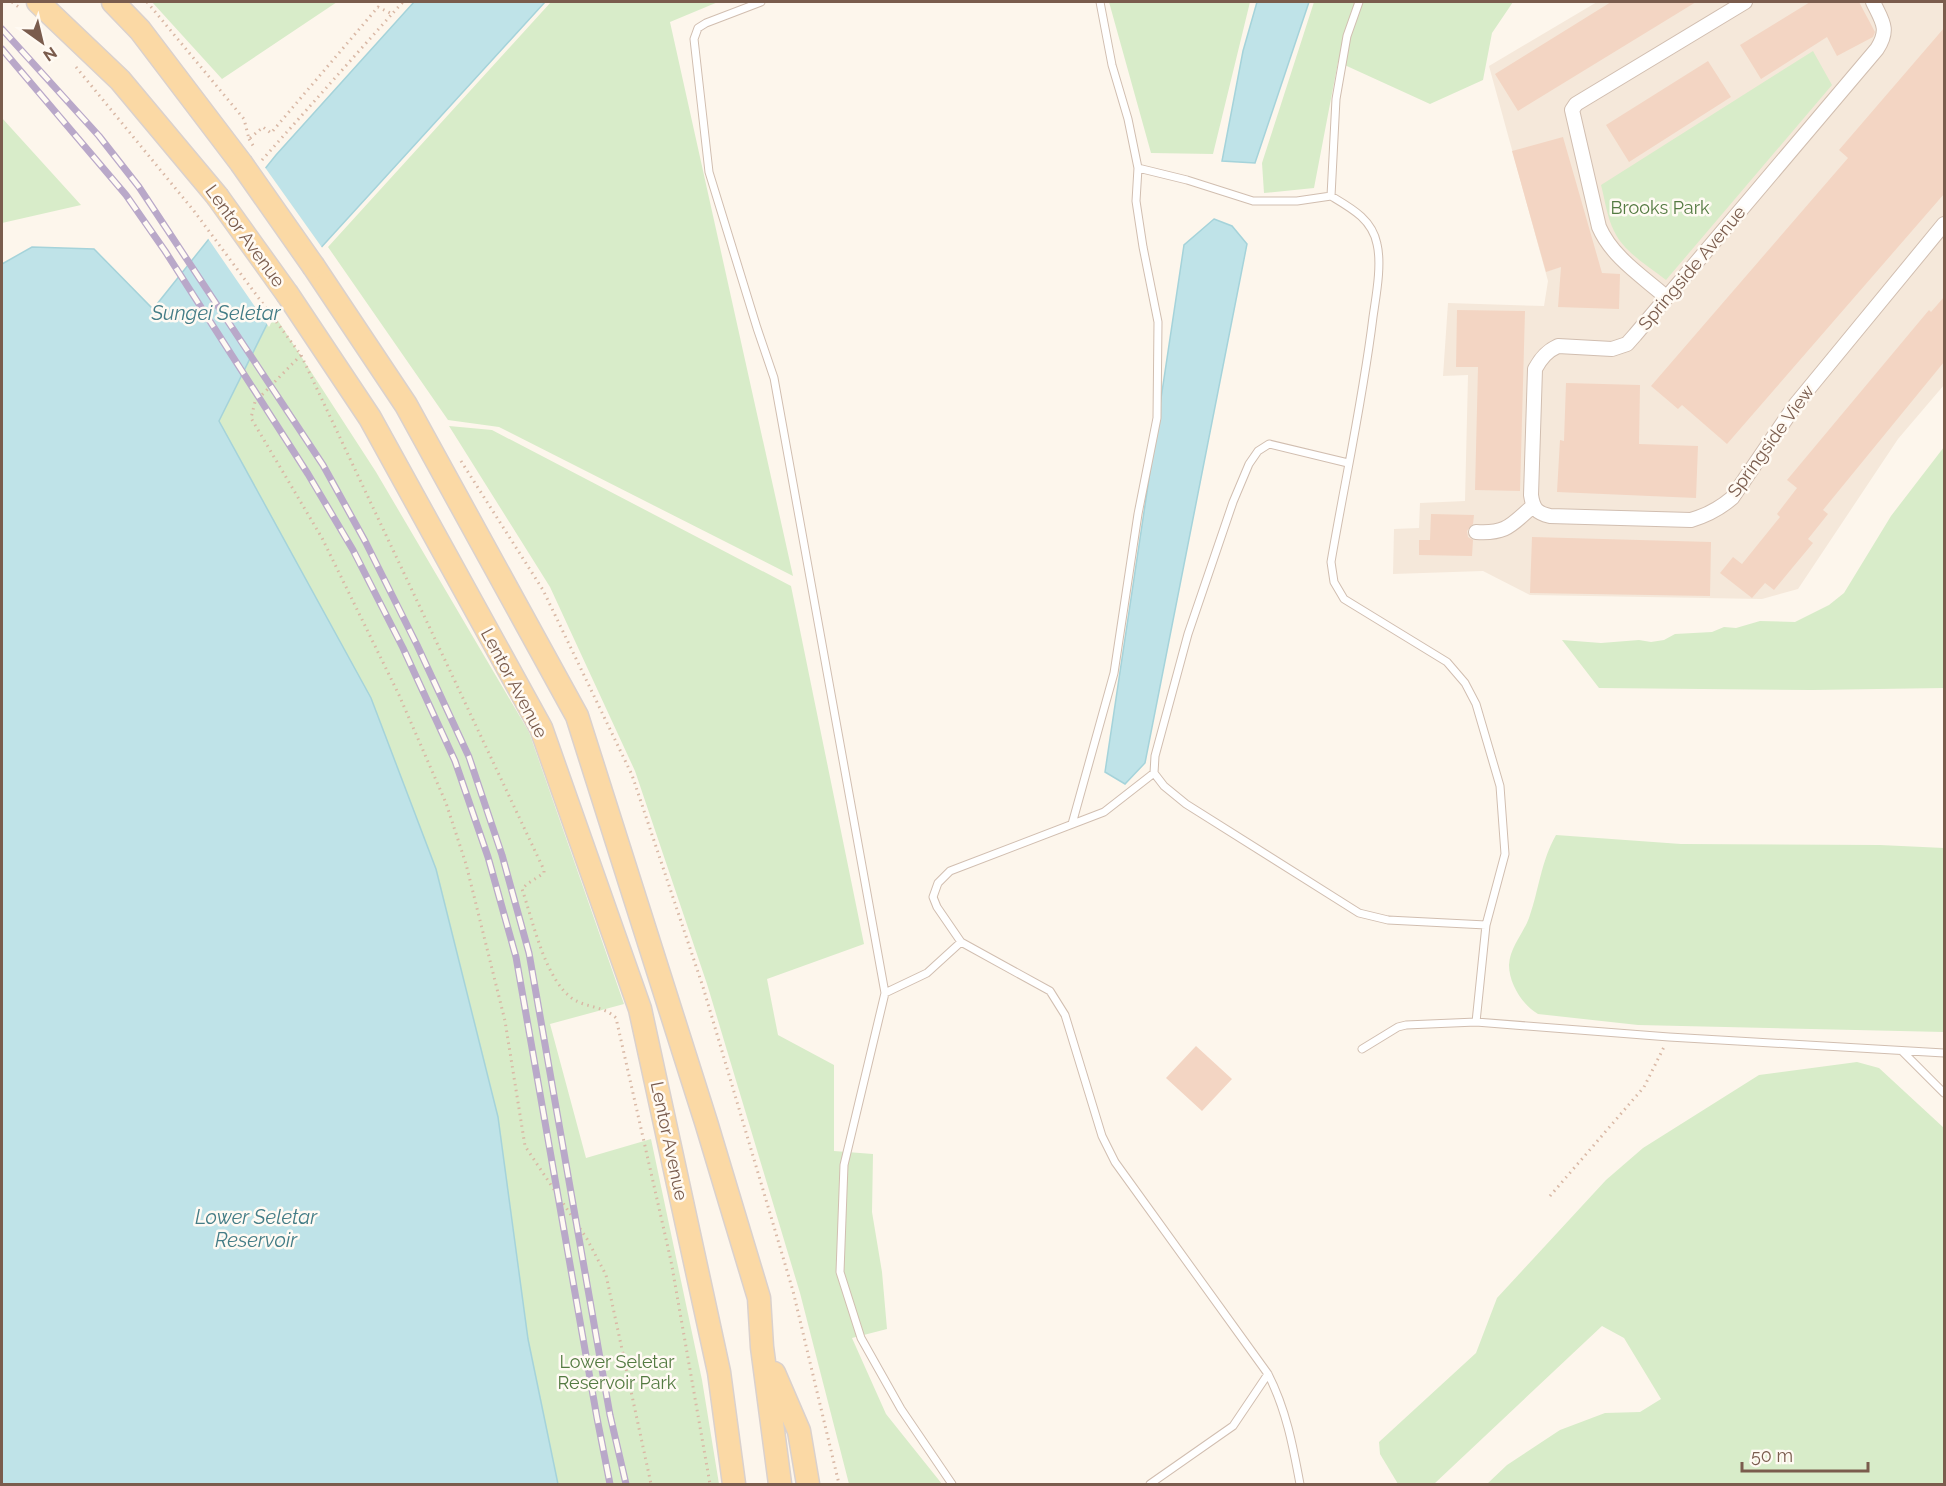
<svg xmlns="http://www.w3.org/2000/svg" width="1946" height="1486" viewBox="0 0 1946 1486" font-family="Raleway,sans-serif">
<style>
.residential{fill:#f5e8da}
.green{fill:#d8ecc9}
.water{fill:#bfe3e8;stroke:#a5d3da;stroke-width:1.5}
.pier{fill:#fdf6ec}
.building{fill:#f3d5c3}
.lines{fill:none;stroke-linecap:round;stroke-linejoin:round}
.service-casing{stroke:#d1beb0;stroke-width:9}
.minor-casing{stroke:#d1beb0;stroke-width:16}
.primary-casing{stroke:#dad1cd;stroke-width:25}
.path{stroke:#d9b8a5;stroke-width:3;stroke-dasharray:1.5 4.5;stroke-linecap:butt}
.service{stroke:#fff;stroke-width:7}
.minor{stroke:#fff;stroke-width:14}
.primary{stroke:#fbd9a5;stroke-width:22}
.rail-casing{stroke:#b9a8c9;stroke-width:7}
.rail{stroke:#fffaf3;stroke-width:4.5;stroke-dasharray:14;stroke-linecap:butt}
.primary-bridge-casing{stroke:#dad1cd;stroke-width:25;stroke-linecap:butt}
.path-bridge{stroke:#d9b8a5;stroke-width:3;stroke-dasharray:1.5 4.5;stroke-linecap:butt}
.primary-bridge{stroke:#fbd9a5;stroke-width:22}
.labels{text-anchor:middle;stroke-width:5;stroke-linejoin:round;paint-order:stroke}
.park-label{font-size:18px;fill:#537a41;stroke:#fffaf3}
.street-label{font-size:18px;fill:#7a5c4d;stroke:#fffaf3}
.water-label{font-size:20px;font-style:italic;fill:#437c86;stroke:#fffaf3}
</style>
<rect width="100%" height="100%" fill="#fdf6ec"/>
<path class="residential" d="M1597 2H1944V385L1898 439 1798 589 1762 599 1530 595 1483 571 1393 574 1394 529 1419 528 1420 503 1465 501 1468 375 1443 376 1448 303 1544 306 1548 281 1489 66Z"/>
<path class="green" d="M152 2H337L222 79Z
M551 2H718L670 22 793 576 499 427 448 420 328 247Z
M1109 2H1250L1213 154 1151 153Z
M1314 2H1513L1492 33 1483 80 1430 104 1338 62 1314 188 1264 193 1262 163Z
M1813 51 1832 85 1666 280C1648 266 1624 252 1614 231 1607 217 1605 200 1601 185Z
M2 118 81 205 2 223Z
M273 313 376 472 529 732 624 1004 550 1024 586 1158 651 1139 702 1380 719 1484H558L528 1339 498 1117 436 869 371 698 219 421Z
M449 426 492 430 791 586 864 944 767 979 778 1035 834 1065V1151L873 1154 872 1212 882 1272 887 1329 852 1338 886 1414 942 1484H849L800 1293 707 984 635 771 550 587Z
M1944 447V688L1812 690 1599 688 1562 640 1601 643 1639 640 1651 642 1664 640 1675 634 1712 632 1724 627 1736 628 1760 621 1795 622 1829 605 1844 593 1891 516Z
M1556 835 1681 844 1880 845 1944 848V1032L1638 1025 1538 1014C1522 1005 1509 983 1509 965 1510 947 1523 934 1529 918 1539 890 1541 861 1556 835Z
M1857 1062 1879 1068 1944 1128V1484H1487L1507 1465 1560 1430 1605 1413 1640 1412 1661 1399 1624 1338 1602 1326 1434 1484H1398L1380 1454 1379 1442 1476 1353 1497 1298 1606 1180 1643 1148 1759 1075Z"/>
<path class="water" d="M414 2H545L286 286 219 421 371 698 436 869 498 1117 528 1339 558 1484H2V264L32 247 94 249 153 309 276 155Z
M1257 2H1309L1255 163 1222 161 1243 51Z
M1214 219 1232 226 1247 244 1145 763 1125 784 1105 772 1184 245Z"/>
<path class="pier" d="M264 166 323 249 289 287 269 327 207 237Z"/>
<path class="building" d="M1611 2H1696L1518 111 1495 74Z
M1810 2H1859L1875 32 1873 37 1837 56 1827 37 1761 79 1740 45Z
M1944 28V194L1727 444 1682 405 1678 409 1651 386 1848 158 1839 150Z
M1708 61 1731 97 1629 162 1606 125Z
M1563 137 1602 273 1620 274 1619 309 1558 307 1561 267 1546 272 1512 151Z
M1944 297V362L1823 510 1828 514 1808 539 1813 543 1793 567 1774 590 1765 583 1752 598 1720 573 1733 557 1742 564 1780 517 1777 514 1797 488 1787 480 1929 310 1931 312Z
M1457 310 1525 311 1520 491 1475 490 1478 367H1456Z
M1566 383 1640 385 1639 444 1698 446 1696 498 1557 492 1560 440 1564 441Z
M1431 514 1474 515 1473 524 1467 531 1468 537 1473 540 1472 556 1419 555V540H1430Z
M1532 537 1711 542 1710 596 1530 593Z
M1196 1046 1232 1079 1202 1111 1166 1078Z"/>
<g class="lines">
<defs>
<path id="service" d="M761 2 706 23 698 28 694 39 709 172 757 328 774 378 885 993 844 1165 840 1272 861 1338 901 1409 952 1484
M1138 168 1187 180 1253 201H1297L1331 196C1351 208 1372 219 1377 244 1382 265 1376 296 1373 317 1363 399 1345 480 1331 562L1334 582 1344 599 1447 662 1465 683 1476 704 1500 786 1505 854 1486 925 1476 1022
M1331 196 1336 99 1347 36 1359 2
M1348 463 1269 444 1258 451 1249 464 1233 502 1188 634 1155 756 1154 773 1164 786 1186 804 1359 913 1388 920 1486 925
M1154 773 1104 812 950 871 938 883 933 897 937 907 961 942 1050 991 1065 1015 1102 1136 1115 1162 1268 1374C1286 1409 1293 1446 1300 1484
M1072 824 1114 673 1138 514 1157 418 1158 322 1143 247 1136 201 1138 168 1128 119 1112 65 1100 2
M885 993 927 973 961 942
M1362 1049 1398 1027 1406 1025 1476 1022 1669 1037 1944 1053
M1902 1051 1944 1093
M1150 1484 1233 1426 1268 1374"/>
<path id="minor" d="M1873 2C1882 21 1890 29 1877 49L1635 335 1627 344 1612 349 1558 346C1547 351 1541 358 1535 369L1531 495C1533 509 1537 513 1550 516L1691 520C1708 515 1719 509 1732 498L1796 404 1944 224
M1666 297C1642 276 1612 257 1599 227L1572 110 1576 104 1745 2
M1476 532C1507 534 1511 525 1533 506"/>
<path id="primary" d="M38 2 120 80 217 196
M113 2 140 30 241 163
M314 267 406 405 577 716 706 1122 759 1298 762 1347 780 1484
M288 295 370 418 541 728 640 1009 719 1372 734 1484
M774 1373 799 1431 808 1484"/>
</defs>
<use href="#service" class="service-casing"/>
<use href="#minor" class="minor-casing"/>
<use href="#primary" class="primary-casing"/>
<path class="path" d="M12 2 20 8
M147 2 244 119 249 139 263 127 271 133 378 7 392 14 403 2
M76 67 194 211 301 355 544 870V873L527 884 522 889C533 921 545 980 573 999 587 1008 604 1006 616 1018L671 1261 710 1484
M262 160 392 14
M301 355 255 402 251 418 322 538 399 695 446 803 466 864 505 1021 525 1146 587 1239 606 1275 651 1484
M461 461 543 590 632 775 703 987 793 1291 839 1484
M1550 1196 1644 1087 1664 1047"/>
<use href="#service" class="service"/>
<use href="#minor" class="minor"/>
<use href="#primary" class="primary"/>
<defs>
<path id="rail" d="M2 29 99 136 139 187 323 465 365 541 417 645 469 757 502 855 529 953 610 1415 626 1484
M2 49 126 195 165 251 308 474 353 550 403 648 455 761 488 857 516 957 597 1418 610 1484"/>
</defs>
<use href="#rail" class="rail-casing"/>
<use href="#rail" class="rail"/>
<defs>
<path id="primary-bridge" d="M241 163 314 267
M217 196 288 295"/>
</defs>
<use href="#primary-bridge" class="primary-bridge-casing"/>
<path class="path-bridge" d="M249 139 254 147"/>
<use href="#primary-bridge" class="primary-bridge"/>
</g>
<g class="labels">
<g class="park-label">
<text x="1660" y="214">Brooks Park</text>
<text x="617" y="1368">Lower Seletar<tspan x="617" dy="21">Reservoir Park</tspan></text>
</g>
<g class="street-label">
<text transform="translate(245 236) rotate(54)" y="6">Lentor Avenue</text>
<text transform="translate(1692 268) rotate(-50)" y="6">Springside Avenue</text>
<text transform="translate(1771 441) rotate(-54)" y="6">Springside View</text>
<text transform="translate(514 683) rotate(62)" y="6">Lentor Avenue</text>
<text transform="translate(669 1141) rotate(78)" y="6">Lentor Avenue</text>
</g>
<g class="water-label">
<text x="216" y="320">Sungei Seletar</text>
<text x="256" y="1224">Lower Seletar<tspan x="256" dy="23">Reservoir</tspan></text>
</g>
</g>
<rect width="1946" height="1486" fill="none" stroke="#7a5c4d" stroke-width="6"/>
<g transform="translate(42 42) rotate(146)" stroke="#fffaf3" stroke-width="4.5" paint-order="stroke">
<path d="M0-4.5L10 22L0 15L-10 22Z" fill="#7a5c4d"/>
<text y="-9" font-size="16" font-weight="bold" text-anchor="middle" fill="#7a5c4d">N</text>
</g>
<path d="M1742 1462v9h126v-9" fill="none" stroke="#7a5c4d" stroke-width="3"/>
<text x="1751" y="1462" font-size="18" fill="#7a5c4d" stroke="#fffaf3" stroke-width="4.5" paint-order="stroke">50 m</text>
</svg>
